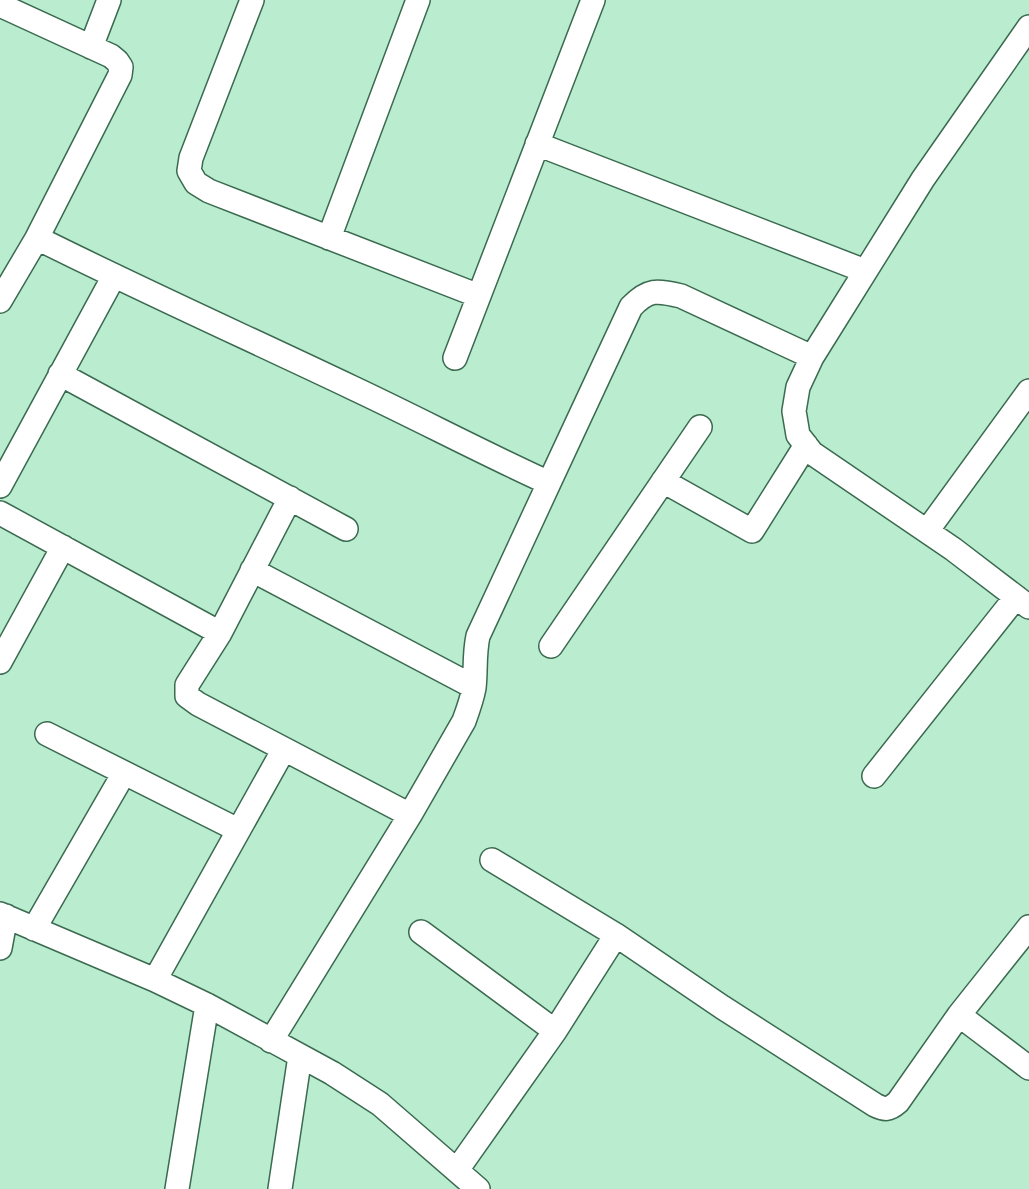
<svg xmlns="http://www.w3.org/2000/svg" width="1029" height="1189" viewBox="0 0 1029 1189" font-family="Helvetica,sans-serif">
<style>
.lines{fill:none;stroke-linecap:round;stroke-linejoin:round}
.street-casing{stroke:#3a6a4f;stroke-width:26}
.street{stroke:#fff;stroke-width:23}
</style>
<rect width="100%" height="100%" fill="#baedcf"/>
<g class="lines">
<defs>
<path id="street" d="M252 0 191 158 189 171 196 183 209 191 479 296
M0 5 111 56 117 61 121 67 120 75 37 238
M1029 27 923 179 812 357 798 387 794 411 798 435 812 453 953 549 1029 607
M91 47 109 0
M537 144 865 271
M329 238 418 0
M0 301 37 238C141 290 248 338 353 388 419 419 483 453 549 483L631 307C648 289 657 290 681 296L812 357
M455 358 593 0
M60 374 346 529
M663 481 752 531 806 445
M0 486 114 276
M0 513 220 633 290 498
M927 531 1029 391
M252 570 474 687
M220 633 187 685V696L198 704 410 815
M551 646 700 427
M0 662 63 547
M47 734 238 830
M874 776 1016 597
M492 860 616 935 722 1007 875 1105C885 1110 889 1110 898 1102L959 1015 1029 927
M0 914 155 980 207 1005 332 1073 380 1104 478 1189
M34 929 124 773
M421 932 555 1031
M0 948 6 916
M155 980 284 749
M959 1015 1029 1068
M271 1041 410 815 464 721C468 710 472 699 474 688 476 671 474 654 478 636L549 483
M457 1170 555 1031 616 935
M177 1189 207 1005
M280 1189 300 1056"/>
</defs>
<use href="#street" class="street-casing"/>
<use href="#street" class="street"/>
</g>
</svg>
